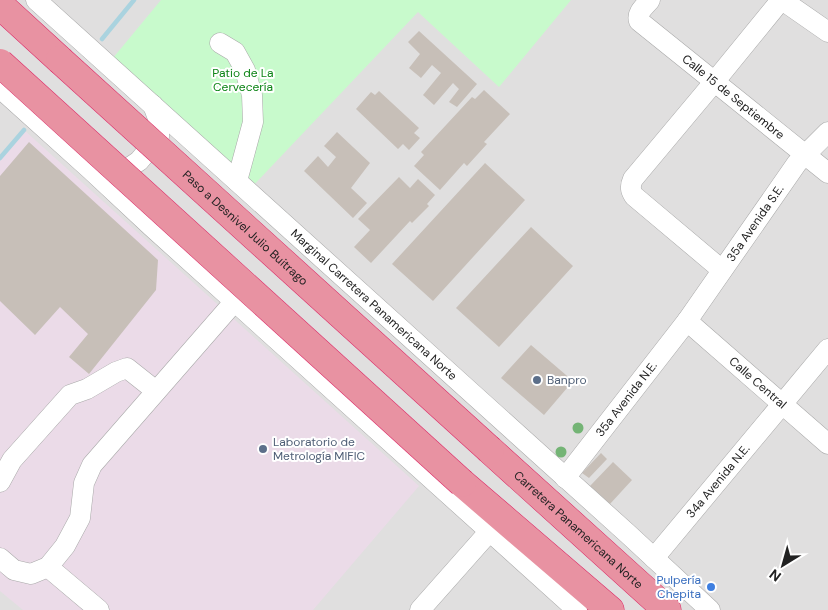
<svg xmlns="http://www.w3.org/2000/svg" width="828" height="610" viewBox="0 0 828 610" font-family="'DM Sans',sans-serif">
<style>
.residential{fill:#e0dfdf}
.industrial{fill:#ebdbe8}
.park{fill:#c8facc}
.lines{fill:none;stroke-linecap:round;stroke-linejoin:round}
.stream{stroke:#aad3df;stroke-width:4.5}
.building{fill:#c7bfb8}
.minor-casing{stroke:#a9a9a9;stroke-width:21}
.highway-casing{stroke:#dc2a67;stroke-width:29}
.minor{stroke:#fff;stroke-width:20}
.highway{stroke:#e892a2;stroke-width:28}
.highway-bridge-casing{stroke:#dc2a67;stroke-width:29;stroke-linecap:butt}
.highway-bridge{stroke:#e892a2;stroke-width:28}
.tree{fill:#74b475}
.service-dot{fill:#5c6f8a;stroke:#fff;stroke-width:2}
.shop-dot{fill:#3f7fe0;stroke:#fff;stroke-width:2}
.labels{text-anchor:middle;stroke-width:4;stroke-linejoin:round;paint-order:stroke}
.park-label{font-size:12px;fill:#0c8416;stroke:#fff}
.street-label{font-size:12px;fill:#222;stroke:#fff}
.service-label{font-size:12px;fill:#4e5e75;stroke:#fff;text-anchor:start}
.shop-label{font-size:12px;fill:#366cbe;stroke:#fff;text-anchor:end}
</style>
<rect width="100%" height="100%" fill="#f2efe9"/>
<path class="residential" d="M0 0H828V610H0Z"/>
<path class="industrial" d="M24 130 419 486 313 610H23L0 591V158Z"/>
<path class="park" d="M161 0H571L499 87 418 12 248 191 108 64Z"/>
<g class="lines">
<path class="stream" d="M102 39 134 0
M0 158 24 130"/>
</g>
<path class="building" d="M419 31 477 84 457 107 449 102 459 89 453 83 434 105 423 95 441 73 432 65 421 78 409 68 420 54 408 42Z
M484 90 510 114 484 142 487 144 467 166 464 163 440 190 414 166 424 155 421 152 472 97 475 99Z
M379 91 419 128 414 133 420 138 409 150 403 144 398 149 356 109 371 92 375 95Z
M337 132 370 163 351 188 367 203 353 218 304 171 318 156 328 167 336 157 324 146Z
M29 142 158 260 156 290 89 374 69 357 88 334 60 307 35 335 0 301V176Z
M485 163 525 200 433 301 392 264Z
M399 177 410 188 418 179 435 195 427 204 429 206 412 223 410 221 371 263 354 247 370 230 358 219Z
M531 227 573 266 499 347 456 308Z
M531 345 573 381 544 415 501 378Z
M601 453 607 459 589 478 582 473Z
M613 462 632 480 610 504 590 486Z"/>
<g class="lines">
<defs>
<g id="minor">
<path id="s1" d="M36 0 628 534 710 610"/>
<path id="s2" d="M650 0C645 6 636 13 639 21L828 173"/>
<path d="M782 0 828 32"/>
<path d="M220 43 235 52 245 70 252 95 253 122 237 181"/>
<path d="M0 88 91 170 152 227 577 610"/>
<path d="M108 173 124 171 139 161 159 137V121L153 105"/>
<path d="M722 270 634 196C630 190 630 186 633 179L715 81 781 0"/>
<path id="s3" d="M687 321 828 444"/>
<path id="s4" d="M565 478 687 321 797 163 828 132"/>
<path d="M0 482 12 460 70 395 87 389 116 372 127 368 156 391"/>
<path d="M0 558 14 570 31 574 48 567 65 546 80 518 84 483 92 465 235 301"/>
<path id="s5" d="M654 558 828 349"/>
<path d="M48 567 99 610"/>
<path d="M420 610 489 532"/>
</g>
<g id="highway">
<path d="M0 5 60 60"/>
<path id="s6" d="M490 450 667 610"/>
<path d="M462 483 610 610"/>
</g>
</defs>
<use href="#minor" class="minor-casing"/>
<use href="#highway" class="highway-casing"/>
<use href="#minor" class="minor"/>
<use href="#highway" class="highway"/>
<defs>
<g id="highway-bridge">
<path id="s7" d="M60 60 490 450"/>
<path d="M0 63 462 483"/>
</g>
</defs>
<use href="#highway-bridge" class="highway-bridge-casing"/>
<use href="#highway-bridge" class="highway-bridge"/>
</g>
<g class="tree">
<circle cx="578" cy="428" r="5.5"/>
<circle cx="561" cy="452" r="5.5"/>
</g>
<g class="service-dot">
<circle cx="537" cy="380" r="5"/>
<circle cx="263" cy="449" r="5"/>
</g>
<circle class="shop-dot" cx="711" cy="587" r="5"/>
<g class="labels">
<g class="park-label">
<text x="243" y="77">Patio de La<tspan x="243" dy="14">Cervecería</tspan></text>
</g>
<g class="street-label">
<text dy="4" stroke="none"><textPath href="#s2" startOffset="146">Calle 15 de Septiembre</textPath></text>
<text dy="4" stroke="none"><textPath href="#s4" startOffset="318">35a Avenida S.E.</textPath></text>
<text dy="4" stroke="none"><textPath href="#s7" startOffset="250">Paso a Desnivel Julio Buitrago</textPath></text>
<text dy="4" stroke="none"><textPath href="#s1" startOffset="455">Marginal Carretera Panamericana Norte</textPath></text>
<text dy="4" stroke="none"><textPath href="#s3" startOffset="94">Calle Central</textPath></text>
<text dy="4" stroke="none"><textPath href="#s4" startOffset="100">35a Avenida N.E.</textPath></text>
<text dy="4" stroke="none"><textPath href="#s5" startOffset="100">34a Avenida N.E.</textPath></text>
<text dy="4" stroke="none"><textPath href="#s6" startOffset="119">Carretera Panamericana Norte</textPath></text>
</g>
<g class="service-label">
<text x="547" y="384">Banpro</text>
<text x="273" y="446">Laboratorio de<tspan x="273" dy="14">Metrología MIFIC</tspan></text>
</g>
<g class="shop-label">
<text x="701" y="584">Pulpería<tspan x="701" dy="14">Chepita</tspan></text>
</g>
</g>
<g transform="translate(783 565) rotate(217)" stroke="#ffffff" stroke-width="4" paint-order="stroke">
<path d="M0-4L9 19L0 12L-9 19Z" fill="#222222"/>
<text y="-8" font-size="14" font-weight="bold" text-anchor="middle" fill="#222222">N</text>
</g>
</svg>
